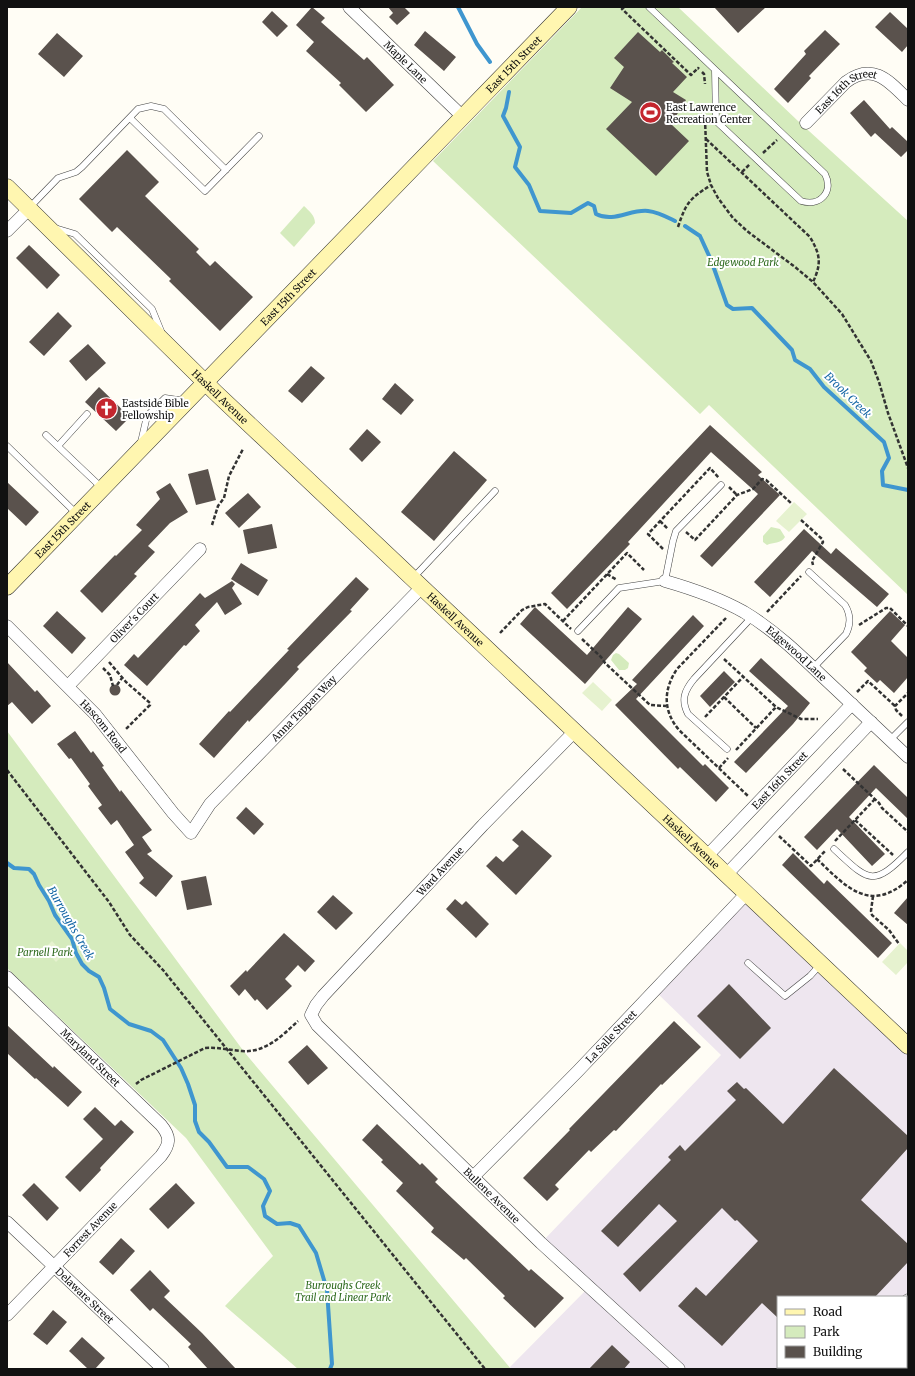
<svg xmlns="http://www.w3.org/2000/svg" width="915" height="1376" viewBox="0 0 915 1376" font-family="Merriweather,serif">
<style>
.industrial{fill:#eee6ef;fill-rule:evenodd}
.green{fill:#d5ebbd}
.pitch{fill:#e6f2cf}
.lines{fill:none;stroke-linecap:round;stroke-linejoin:round}
.stream{stroke:#3f96cf;stroke-width:4}
.building{fill:#5a524d}
.service-casing{stroke:#444;stroke-width:7}
.minor-casing{stroke:#444;stroke-width:13}
.secondary-casing{stroke:#333;stroke-width:17}
.path{stroke:#333;stroke-width:2.5;stroke-dasharray:4 2;stroke-linecap:butt}
.service{stroke:#fff;stroke-width:6}
.minor{stroke:#fff;stroke-width:12}
.secondary{stroke:#fff6b0;stroke-width:16}
.labels{text-anchor:middle;stroke-width:4;stroke-linejoin:round;paint-order:stroke}
.street-label{font-size:10px;fill:#111;stroke:#fff}
.poi-label{font-size:10px;fill:#111;stroke:#fff;text-anchor:start}
.park-label{font-size:10px;font-style:italic;fill:#2f6b1f;stroke:#fff}
.water-label{font-size:11px;font-style:italic;fill:#1768a6;stroke:#fff}
</style>
<rect width="100%" height="100%" fill="#fffdf5"/>
<path class="industrial" d="M747 893 908 1046V1369H511L510 1367 589 1287 541 1243 721 1055 655 991ZM778 1297H906V1367H778Z"/>
<path class="green" d="M582 7H678L798 121 908 221V595L709 405 700 414 433 161Z
M304 206C309 211 315 215 315 223L294 247 280 233Z
M771 527 780 529 785 537C781 544 773 542 767 545L763 542V536Z
M616 653 619 654 629 663 628 668 625 670H619L611 660 613 655Z
M7 731 245 1053 511 1369H298L225 1306 273 1256 186 1138 7 968Z
M908 1312V1369H854L855 1367H906V1314Z"/>
<path class="pitch" d="M794 502 807 514 789 532 776 521Z
M593 682 612 700 602 711 582 693Z
M52 941 64 954 56 962 44 949Z
M900 943 908 951V962L896 975 882 962Z"/>
<g class="lines">
<path class="stream" d="M458 7 477 44 490 62
M509 92 506 108 503 116 520 147 515 167 529 185 540 211 571 213 588 203 594 206 596 214C614 223 630 209 648 211 658 212 667 217 675 221
M685 226 700 236 711 260 727 305 733 309 752 308 792 350 795 360 810 369 824 387 884 442 889 458 882 471 883 485 908 490
M7 863 14 868 29 869 34 874 39 885 49 901 55 915 72 939 76 953 82 964 89 971 99 977 104 988 110 1009 129 1024 151 1031 163 1040 181 1068 188 1084 195 1105V1121L199 1132 209 1142 227 1167H248L264 1179 270 1191 263 1206 265 1216 277 1224 290 1223 299 1226 316 1253 327 1290 332 1364 330 1369"/>
</g>
<path class="building" d="M312 7 325 18 321 22 364 60 367 57 394 85 366 112 339 85 341 83 306 51 314 42 296 25Z
M388 7H404L410 13 397 25 389 17 393 13Z
M714 7H766L738 33Z
M272 11 288 26 277 37 262 22Z
M890 12 908 29V45L902 52 875 27Z
M825 30 840 44 809 76 811 78 788 103 774 89 806 54 804 51Z
M425 31 456 57 444 71 414 45Z
M638 32 660 52 662 50 674 62 672 63 687 77 673 92 686 100 671 124 689 141 656 176 606 129 632 102 610 88 624 67 614 58Z
M57 33 83 56 64 77 38 54Z
M864 100 890 129 892 127 908 142V150L901 157 875 133 871 137 850 113Z
M127 150 159 182 145 196 199 249 196 252 210 266 215 261 253 297 220 331 169 281 171 279 117 227 112 232 79 199Z
M29 245 60 275 47 289 16 258Z
M58 312 72 326 44 356 29 342Z
M88 344 106 363 86 381 69 361Z
M311 366 325 378 302 403 288 391Z
M395 383 414 400 401 415 382 399Z
M99 387 130 417 116 431 85 402Z
M710 425 762 472 758 475 780 495 712 567 700 556 758 494 711 452 628 542 630 544 567 609 551 593Z
M367 429 381 442 362 462 349 449Z
M454 451 487 480 434 541 401 512Z
M208 469 216 500 196 505 188 474Z
M7 482 39 512 26 526 7 508Z
M170 483 188 512 170 523 148 546 155 552 134 574 137 576 102 613 80 591 115 555 116 556 142 530 136 525 160 499 156 492Z
M248 493 261 507 239 528 225 513Z
M272 524 277 548 248 554 243 530Z
M804 529 831 554 836 548 889 594 877 607 812 551 770 597 754 582Z
M241 563 268 580 258 596 231 579Z
M356 577 369 589 350 610 352 611 297 667 299 669 286 683 249 722 248 720 214 758 199 744 229 711 230 712 267 673 289 650 287 649Z
M232 581 235 584 232 588 242 604 225 615 217 602 195 625 200 631 186 646 184 645 147 686 124 665 134 654 138 658 200 593 205 598Z
M535 607 587 655 628 607 642 619 585 684 520 624Z
M57 611 86 638 72 654 43 626Z
M890 611 905 625 891 641 908 658V677L894 693 880 680 877 683 864 671 867 668 851 652Z
M693 615 704 626 636 699 703 766 705 764 729 788 716 802 680 767 678 769 615 705 637 684 632 680Z
M761 658 810 703 793 724 746 773 734 762 788 706 749 671Z
M7 662 35 692 37 690 51 706 32 724 12 702 7 706Z
M724 671 735 682 710 707 700 696Z
M109.5 690a5.5 5.5 0 1 1 11 0a5.5 5.5 0 1 1-11 0Z
M75 731 91 753 93 751 104 766 102 767 120 792 121 790 152 830 142 837 152 851 147 854 173 876 156 897 139 883 144 878 125 852 134 845 117 820 111 825 98 808 102 805 88 786 90 784 71 758 69 759 57 744Z
M874 765 908 798V819L876 788 849 817 885 854 872 866 837 829 817 850 804 837Z
M246 807 264 824 254 835 236 818Z
M522 830 552 856 516 895 486 866 496 856 503 862 519 846 512 840Z
M793 853 824 884 827 880 892 943 878 958 782 865Z
M206 876 212 905 187 910 181 881Z
M333 895 353 913 336 930 317 912Z
M908 897V925L894 913Z
M455 899 462 905 466 901 489 924 476 938 446 909Z
M284 933 315 961 305 972 298 965 285 979 292 986 267 1010 257 999 255 1001 245 989 239 996 230 986 246 970 247 972Z
M729 984 771 1028 740 1059 697 1016Z
M674 1021 701 1047 662 1085 661 1084 616 1131 614 1130 591 1152 589 1150 555 1185 559 1189 547 1201 523 1178 570 1130 569 1129Z
M7 1025 53 1068 54 1066 82 1092 68 1107 36 1078 35 1079 7 1053Z
M307 1045 328 1068 308 1085 288 1062Z
M834 1068 908 1136V1148L861 1200 908 1244V1262L875 1297H778V1318L762 1303 722 1346 678 1306 696 1287 706 1296 758 1241 737 1220 735 1221 722 1208 640 1292 623 1274 677 1221 659 1204 618 1247 601 1231 671 1160 668 1157 680 1145 685 1151 736 1100 727 1091 737 1082 744 1089 746 1088 783 1124Z
M95 1107 115 1126 121 1120 134 1132 100 1168 101 1170 80 1192 65 1177 103 1139 83 1119Z
M377 1124 420 1165 422 1163 438 1179 435 1182 529 1271 531 1269 564 1298 535 1328 503 1298 505 1296 466 1258 464 1260 431 1232 434 1228 396 1191 403 1183 381 1162 383 1160 362 1140Z
M34 1183 59 1208 47 1221 22 1195Z
M176 1183 195 1203 168 1229 149 1209Z
M121 1238 135 1251 113 1275 99 1262Z
M150 1270 170 1291 164 1297 202 1333 236 1369H208L188 1347 191 1344 153 1308 150 1311 130 1290Z
M53 1310 67 1322 47 1345 33 1334Z
M82 1337 105 1358 95 1369H88L69 1351Z
M612 1345 630 1362 624 1369H589Z"/>
<g class="lines">
<defs>
<path id="service" d="M649 7 825 174C834 192 820 207 801 201L716 121 715 70
M130 118 205 191 259 136
M30 207 58 178 76 172 82 167 138 109 151 106 164 109 226 170
M55 228 75 234 152 309 161 331
M46 435 102 488
M141 442 147 416 165 398 185 401
M7 446 77 514
M58 446 87 414
M809 572 845 605C851 615 851 624 846 634L813 668
M413 578 495 491
M578 631 619 588 665 581 673 541 676 531 721 485
M890 740 908 722
M727 749 688 714C681 700 684 691 694 679L752 617
M834 849C868 880 872 889 908 852
M748 963 785 996 810 976 820 965"/>
<g id="minor">
<path id="s1" d="M349 7 463 117"/>
<path id="s2" d="M806 123 846 82C873 62 889 81 908 100"/>
<path d="M7 231 29 209"/>
<path id="s3" d="M665 581C693 589 719 598 744 612 774 630 799 654 824 678 852 704 880 731 908 757"/>
<path id="s4" d="M7 626 95 714 173 813 191 833 210 804 422 587"/>
<path id="s5" d="M68 686 200 549"/>
<path id="s6" d="M575 731 483 825 323 996 316 1005 311 1015 317 1025 541 1243 679 1369"/>
<path id="s7" d="M707 856 852 704"/>
<path d="M727 874 871 722"/>
<path id="s8" d="M7 977 161 1125C171 1137 170 1144 161 1156L7 1315"/>
<path id="s9" d="M473 1177 578 1071 747 893"/>
<path id="s10" d="M7 1222 163 1369"/>
<path d="M906 1302 908 1300"/>
<path d="M843 1369 845 1367"/>
</g>
<g id="secondary">
<path id="s11" d="M7 187 216 393 908 1046"/>
<path id="s12" d="M7 587 569 7"/>
</g>
</defs>
<use href="#service" class="service-casing"/>
<use href="#minor" class="minor-casing"/>
<use href="#secondary" class="secondary-casing"/>
<path class="path" d="M624 7 622 9 691 75 698 68 699 69
M702 72 704 74 705 84
M705 119 707 172 711 185 718 198 733 218 747 231 795 267 813 282 842 314 871 361 879 382 888 413 908 468
M706 139 810 237C820 254 822 263 813 282
M763 153 777 140
M742 172 750 164
M678 227C686 203 689 199 711 185
M729 487 737 495
M801 520 822 539 823 542 812 561 813 565
M660 521 668 529
M212 525 218 506 224 498 229 476 243 449
M686 532 695 540 737 495 753 489 762 479 766 480 792 504
M663 549 648 534 710 468 719 478
M607 574 617 580
M767 612 801 576
M726 618 677 669C663 690 663 711 679 730L748 796
M563 621 627 553 644 570
M859 625 886 608H890L908 626
M500 633 522 610 528 607 545 604 571 629
M582 639 601 657 605 663 650 705 666 706
M724 659 776 707 801 719H818
M109 662 126 682 150 703V705L125 730
M103 668 110 675 113 686
M117 685 122 678
M857 692 868 681 895 706
M724 697 756 728
M902 716 896 710 895 706 908 693
M705 717 743 677
M736 750 776 707
M719 768 728 758
M843 769 879 803 882 808 908 832
M7 770 109 902 130 935 163 970 485 1369
M855 820 893 855
M779 836 811 866 826 850
M835 841 875 799
M817 859C846 887 870 914 908 880
M873 896 871 911 872 915 889 930 899 944
M136 1084 141 1080 205 1048C218 1047 229 1050 242 1051 265 1053 282 1036 298 1021"/>
<use href="#service" class="service"/>
<use href="#minor" class="minor"/>
<use href="#secondary" class="secondary"/>
</g>
<defs>
<symbol id="stadium-disc" viewBox="-11 -11 22 22"><circle r="9.5" fill="#c4262e" stroke="#fff"/><path d="M0-5a6.5 5 0 1 0 0 10a6.5 5 0 1 0 0-10ZM-3.5-1.8h7v3.6h-7Z" fill="#fff"/></symbol>
<symbol id="church-disc" viewBox="-11 -11 22 22"><circle r="9.5" fill="#c4262e" stroke="#fff"/><path d="M-1.2-6h2.4v3.5h3.3v2.4h-3.3V6h-2.4V-.1h-3.3v-2.4h3.3Z" fill="#fff"/></symbol>
</defs>
<g fill-rule="evenodd">
<use href="#stadium-disc" x="638" y="100" width="25" height="25"/>
<use href="#church-disc" x="94" y="396" width="25" height="25"/>
</g>
<g class="labels">
<g class="street-label">
<text dy="4" stroke="none"><textPath href="#s1" startOffset="79">Maple Lane</textPath></text>
<text dy="4" stroke="none"><textPath href="#s12" startOffset="728">East 15th Street</textPath></text>
<text dy="4" stroke="none"><textPath href="#s2" startOffset="53">East 16th Street</textPath></text>
<text dy="4" stroke="none"><textPath href="#s12" startOffset="404">East 15th Street</textPath></text>
<text dy="4" stroke="none"><textPath href="#s11" startOffset="299">Haskell Avenue</textPath></text>
<text dy="4" stroke="none"><textPath href="#s12" startOffset="80">East 15th Street</textPath></text>
<text dy="4" stroke="none"><textPath href="#s5" startOffset="95">Oliver's Court</textPath></text>
<text dy="4" stroke="none"><textPath href="#s11" startOffset="623">Haskell Avenue</textPath></text>
<text dy="4" stroke="none"><textPath href="#s3" startOffset="152">Edgewood Lane</textPath></text>
<text dy="4" stroke="none"><textPath href="#s4" startOffset="446">Anna Tappan Way</textPath></text>
<text dy="4" stroke="none"><textPath href="#s4" startOffset="139">Hascom Road</textPath></text>
<text dy="4" stroke="none"><textPath href="#s7" startOffset="105">East 16th Street</textPath></text>
<text dy="4" stroke="none"><textPath href="#s11" startOffset="947">Haskell Avenue</textPath></text>
<text transform="translate(440 871) rotate(-47)" y="4">Ward Avenue</text>
<text dy="4" stroke="none"><textPath href="#s9" startOffset="197">La Salle Street</textPath></text>
<text dy="4" stroke="none"><textPath href="#s8" startOffset="116">Maryland Street</textPath></text>
<text dy="4" stroke="none"><textPath href="#s6" startOffset="644">Bullene Avenue</textPath></text>
<text transform="translate(90 1229) rotate(-46)" y="4">Forrest Avenue</text>
<text dy="4" stroke="none"><textPath href="#s10" startOffset="107">Delaware Street</textPath></text>
</g>
<g class="poi-label">
<text x="666" y="111">East Lawrence<tspan x="666" dy="12">Recreation Center</tspan></text>
<text x="122" y="407">Eastside Bible<tspan x="122" dy="12">Fellowship</tspan></text>
</g>
<g class="park-label">
<text x="743" y="266">Edgewood Park</text>
<text x="45" y="956">Parnell Park</text>
<text x="343" y="1289">Burroughs Creek<tspan x="343" dy="12">Trail and Linear Park</tspan></text>
</g>
<g class="water-label">
<text transform="translate(848 395) rotate(44)" y="4">Brook Creek</text>
<text transform="translate(71 923) rotate(60)" y="4">Burroughs Creek</text>
</g>
</g>
<rect width="915" height="1376" fill="none" stroke="#111111" stroke-width="16"/>
<rect x="777" y="1296" width="130" height="72" fill="#ffffff" stroke="#a0a0a0"/>
<rect x="785" y="1309" width="20" height="6" fill="#fff6b0" stroke="#a0a0a0"/>
<text x="813" y="1316" font-size="12" fill="#111111">Road</text>
<rect x="785" y="1326" width="20" height="12" fill="#d5ebbd" stroke="#a0a0a0"/>
<text x="813" y="1336" font-size="12" fill="#111111">Park</text>
<rect x="785" y="1346" width="20" height="12" fill="#5a524d" stroke="#a0a0a0"/>
<text x="813" y="1356" font-size="12" fill="#111111">Building</text>
</svg>
